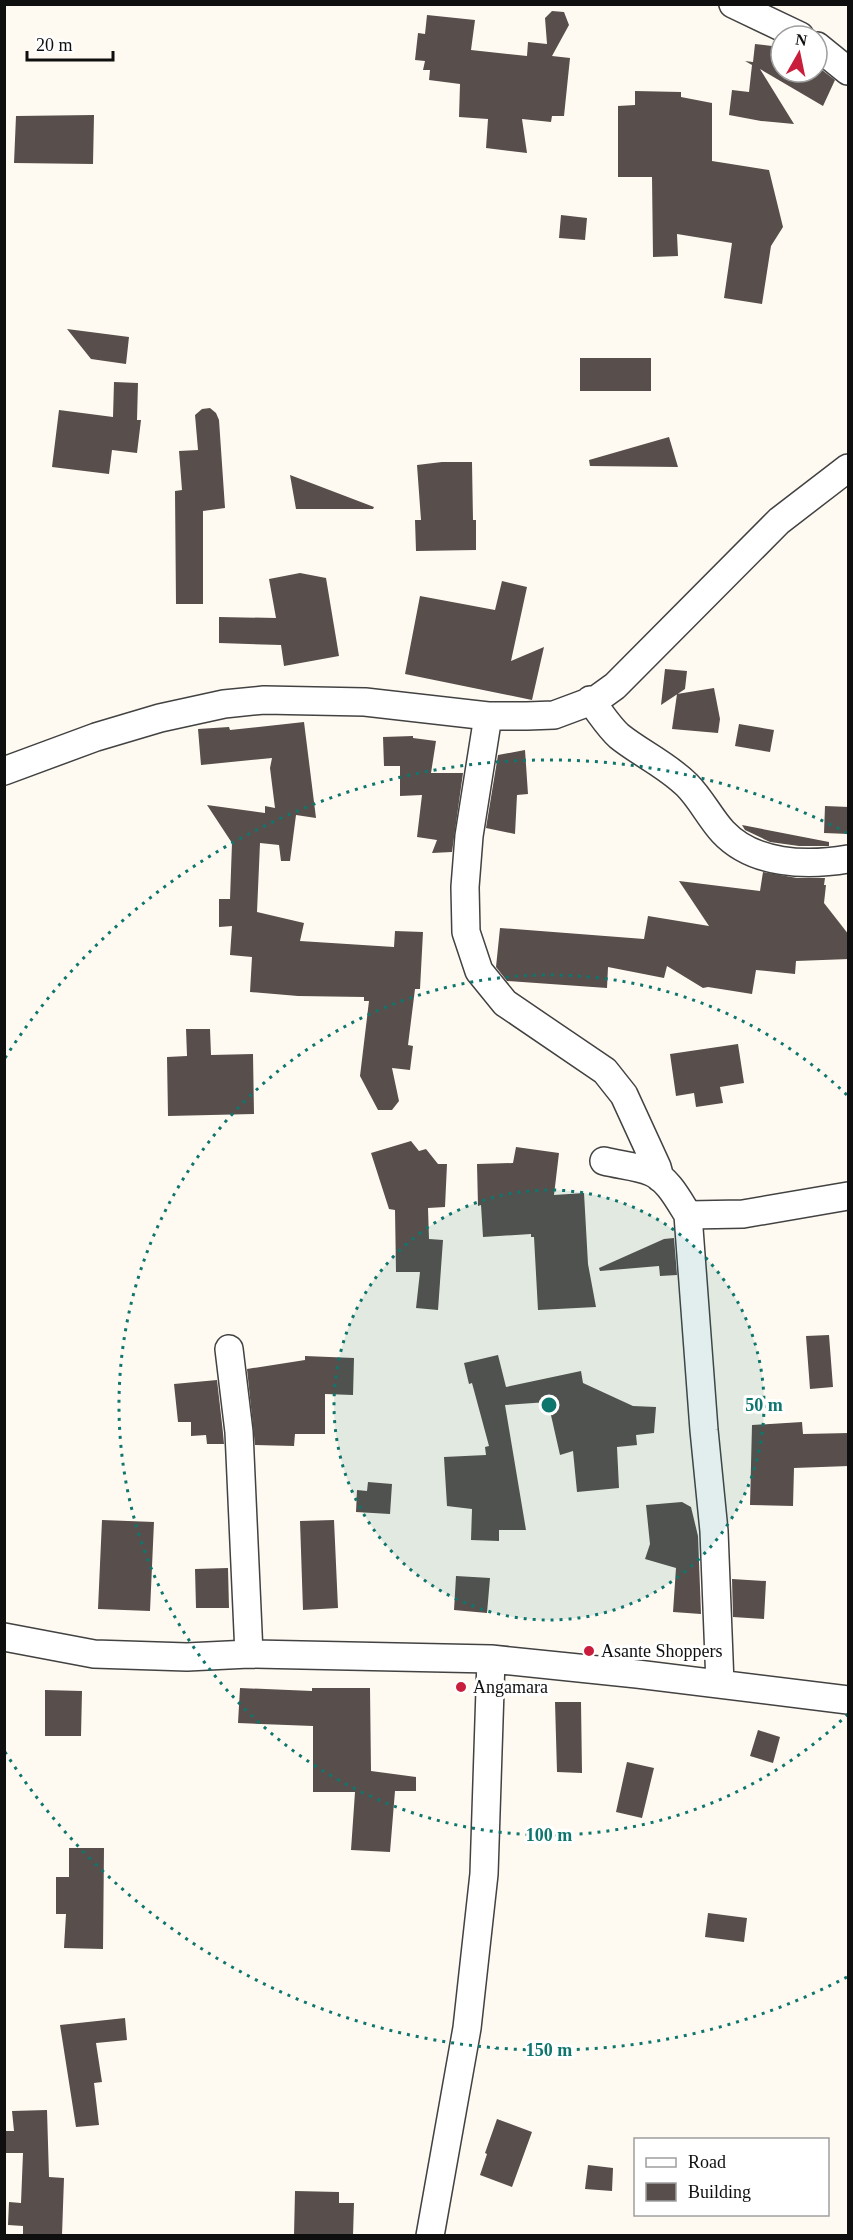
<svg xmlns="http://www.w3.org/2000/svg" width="853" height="2240" viewBox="0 0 853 2240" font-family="'Times New Roman',serif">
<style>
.building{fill:#584e4b}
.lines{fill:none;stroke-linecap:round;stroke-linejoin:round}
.minor-casing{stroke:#424242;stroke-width:30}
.minor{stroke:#fff;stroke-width:27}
.ring{fill:none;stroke:#0f766e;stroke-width:3;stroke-dasharray:3 6}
.poi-dot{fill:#c81e3c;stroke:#fff;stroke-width:2}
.labels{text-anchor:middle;stroke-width:6;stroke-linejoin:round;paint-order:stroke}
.poi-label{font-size:18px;fill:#0f0f0f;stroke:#fff;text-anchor:start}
.centre{fill:#0f766e;stroke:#fff;stroke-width:3}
.ring-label{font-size:18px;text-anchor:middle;font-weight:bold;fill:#0f766e;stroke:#fff;stroke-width:6;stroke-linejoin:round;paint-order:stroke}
</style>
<rect width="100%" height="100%" fill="#fffaf1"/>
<path class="building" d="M552 11 564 12 569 25 552 56 570 58 564 116H552L551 122 522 119 527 153 486 148 488 119 459 117 460 84 429 80 430 70H423L425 61 415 60 418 33 425 34 427 15 475 20 471 50 527 56 528 42 547 44 545 18Z
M755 44 780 47 778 65H781V72L822 70 835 80 823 106 760 69 794 124 761 121 729 115 732 90 749 92 752 65 745 61 753 62Z
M635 91 681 92V97L712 103V161L769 170 783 227 771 246 762 304 724 298 732 243 677 234 678 256 653 257 652 177H618V106L635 105Z
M94 115 93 164 14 163 16 116Z
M561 215 587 218 585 240 559 238Z
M67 329 129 337 126 364 91 359Z
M580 358H651V391H580Z
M114 382 138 383 137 420H141L137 453 112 450 109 474 52 467 59 410 113 417Z
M210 408 216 413 219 420 225 508 203 511V604H176L175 491 182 490 179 451 198 450 195 415 202 409Z
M669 437 678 467 590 466 589 460Z
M442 462H472L473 520H476V550L416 551 415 520H421L417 465Z
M290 475 374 507 373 509H296Z
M300 573 326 578 339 656 284 666 281 645 219 643V617L276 618 269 579Z
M502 581 527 587 511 661 544 647 532 700 405 674 420 596 495 610Z
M665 669 687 671 685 689 661 705Z
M714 688 720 719 718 733 672 729 677 694Z
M304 722 316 818 296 815 290 861H281L279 845 260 843 257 912 304 923 300 941 394 947 395 931 423 932 420 989H415L408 1045 413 1046 410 1070 392 1068 399 1101 392 1110H378L360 1076 369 1001H364V997L298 996 250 992 252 957 230 955 232 926 219 927V899H230L232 843 207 805 265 813V806L275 808 270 768 272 758 201 765 198 729 229 727 230 730Z
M739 724 774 730 770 752 735 746Z
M413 736V738L436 741 431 773H463L452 852 432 853 437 840 417 837 422 795 400 796V766H384L383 737Z
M525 750 528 794 517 795 515 834 486 828 498 755Z
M825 806 849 807V834L824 833Z
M742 825 829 842V846H799L770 842 745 830Z
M763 872 797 878H825L824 885H826L824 903 849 935V959L796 961 795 974 756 970 752 994 708 987 703 988 667 966 664 978 608 967 607 988 507 981 496 967 500 928 644 939 648 916 709 926 679 881 760 891Z
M186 1029H210L211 1055 253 1054 254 1114 168 1116 167 1057 187 1056Z
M738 1044 744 1083 720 1087 723 1103 696 1107 694 1093 676 1096 670 1054Z
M411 1141 419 1151 426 1149 438 1164H447L445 1207 428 1208 429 1239 443 1240 438 1310 416 1308 420 1272H396L395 1210 389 1209 371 1153Z
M516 1147 559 1153 554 1195 584 1193 588 1264 596 1307 538 1310 534 1237H531V1234L483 1237 481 1205 478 1206 477 1164 513 1163Z
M674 1238 677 1275 660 1276 659 1266 600 1271 599 1268 664 1239Z
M829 1335 833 1387 810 1389 806 1336Z
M498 1355 506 1387 581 1371 583 1383 633 1406 656 1407 654 1433 636 1435 637 1445 617 1447 619 1488 577 1492 573 1451 560 1455 548 1402 505 1405 526 1530H499V1541L471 1540 472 1509 447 1506 444 1457 486 1455 485 1447 489 1446 472 1383 469 1384 464 1363Z
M305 1356 354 1358 353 1395 325 1394V1434H295L294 1446 255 1445 247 1369 305 1360Z
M217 1380 223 1433 224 1444H207L206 1435 191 1436V1422H178L174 1384Z
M802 1422 803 1434 849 1433V1466L794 1468 793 1506 750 1505 752 1425Z
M368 1482 392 1484 390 1514 356 1512 357 1490 367 1491Z
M682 1502 691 1507 698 1536 701 1614 673 1612 676 1568 645 1559 650 1544 646 1505Z
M102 1520 154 1522 150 1611 98 1609Z
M334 1520 338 1608 303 1610 300 1521Z
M228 1568 229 1608H196L195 1569Z
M456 1576 490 1578 487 1613 454 1610Z
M732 1579 766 1581 764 1619 733 1617Z
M240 1688 312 1691V1688H370L371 1771 416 1777V1791H395L390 1852 351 1850 355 1792H313V1726L238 1723Z
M45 1690 82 1691 81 1736H45Z
M555 1702H581L582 1773 557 1772Z
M758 1730 780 1737 773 1763 750 1756Z
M627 1762 654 1768 642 1818 616 1812Z
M69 1848H104L103 1949 64 1948 66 1914H56V1877H69Z
M708 1913 747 1918 744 1942 705 1937Z
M125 2018 127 2040 96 2043 102 2082 94 2083 99 2125 76 2127 60 2025Z
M47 2110 49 2177 64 2178 62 2235H23V2226L8 2225 9 2202 21 2203 23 2153H4V2131H14L12 2111Z
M497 2119 532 2132 512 2187 480 2175 487 2154 485 2153Z
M588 2165 613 2168 612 2191 585 2189Z
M295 2191 339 2192V2203H354L353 2235H294Z"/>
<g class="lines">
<defs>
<path id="minor" d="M733 4 800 36
M817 46 848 71
M590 700C599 711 608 726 619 736 640 753 667 765 687 785 701 799 710 818 723 832 754 865 807 866 848 859
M488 716 469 836 465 887 466 932 479 971 505 1003 605 1071 624 1095 657 1167 660 1178
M4 771 96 737 160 718 224 704 264 700 365 702 488 716H527L554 715 597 699 615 686 779 521 848 468
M604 1161C619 1165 637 1166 651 1172 668 1179 679 1201 688 1215L704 1430 714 1531 720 1684
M688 1215 743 1214 848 1196
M229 1349 239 1432 249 1654
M4 1637 94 1654 187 1657 249 1654 491 1659 637 1674 848 1700
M430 2236 467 2028 484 1874 491 1659"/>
</defs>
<use href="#minor" class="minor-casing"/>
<use href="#minor" class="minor"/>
</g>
<circle cx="549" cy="1405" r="215" fill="#0f766e" fill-opacity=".12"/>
<g class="ring">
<circle cx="549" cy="1405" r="215"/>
<path d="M848 1714A430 430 0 1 1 848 1096"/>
<path d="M847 1977A645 645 0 0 1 5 1752M5 1058A645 645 0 0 1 847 833"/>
</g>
<g class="poi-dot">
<circle cx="589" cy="1651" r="6"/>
<circle cx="461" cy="1687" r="6"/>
</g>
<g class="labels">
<g class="poi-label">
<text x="601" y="1657">Asante Shoppers</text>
<text x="473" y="1693">Angamara</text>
</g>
</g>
<circle cx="549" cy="1405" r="9" class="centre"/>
<g class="ring-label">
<text x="764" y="1411">50 m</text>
<text x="549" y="1841">100 m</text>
<text x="549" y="2056">150 m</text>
</g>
<rect width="853" height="2240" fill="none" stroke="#0f0f0f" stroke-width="12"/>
<rect x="634" y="2138" width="195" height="78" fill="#ffffff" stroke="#9f9f9f" stroke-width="1.5"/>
<rect x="646" y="2158" width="30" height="9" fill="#ffffff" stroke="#9f9f9f" stroke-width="1.5"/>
<text x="688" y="2168" font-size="18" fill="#0f0f0f">Road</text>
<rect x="646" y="2183" width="30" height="18" fill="#584e4b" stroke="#9f9f9f" stroke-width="1.5"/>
<text x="688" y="2198" font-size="18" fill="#0f0f0f">Building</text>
<g transform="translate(799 54) rotate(9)"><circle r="28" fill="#ffffff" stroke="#9f9f9f" stroke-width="1.5"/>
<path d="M0-4.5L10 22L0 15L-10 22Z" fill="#c81e3c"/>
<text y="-9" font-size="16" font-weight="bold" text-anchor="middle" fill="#0f0f0f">N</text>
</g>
<path d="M27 51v9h86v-9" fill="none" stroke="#0f0f0f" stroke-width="3"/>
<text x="36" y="51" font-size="18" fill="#0f0f0f" stroke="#ffffff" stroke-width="4.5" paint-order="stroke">20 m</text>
</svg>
